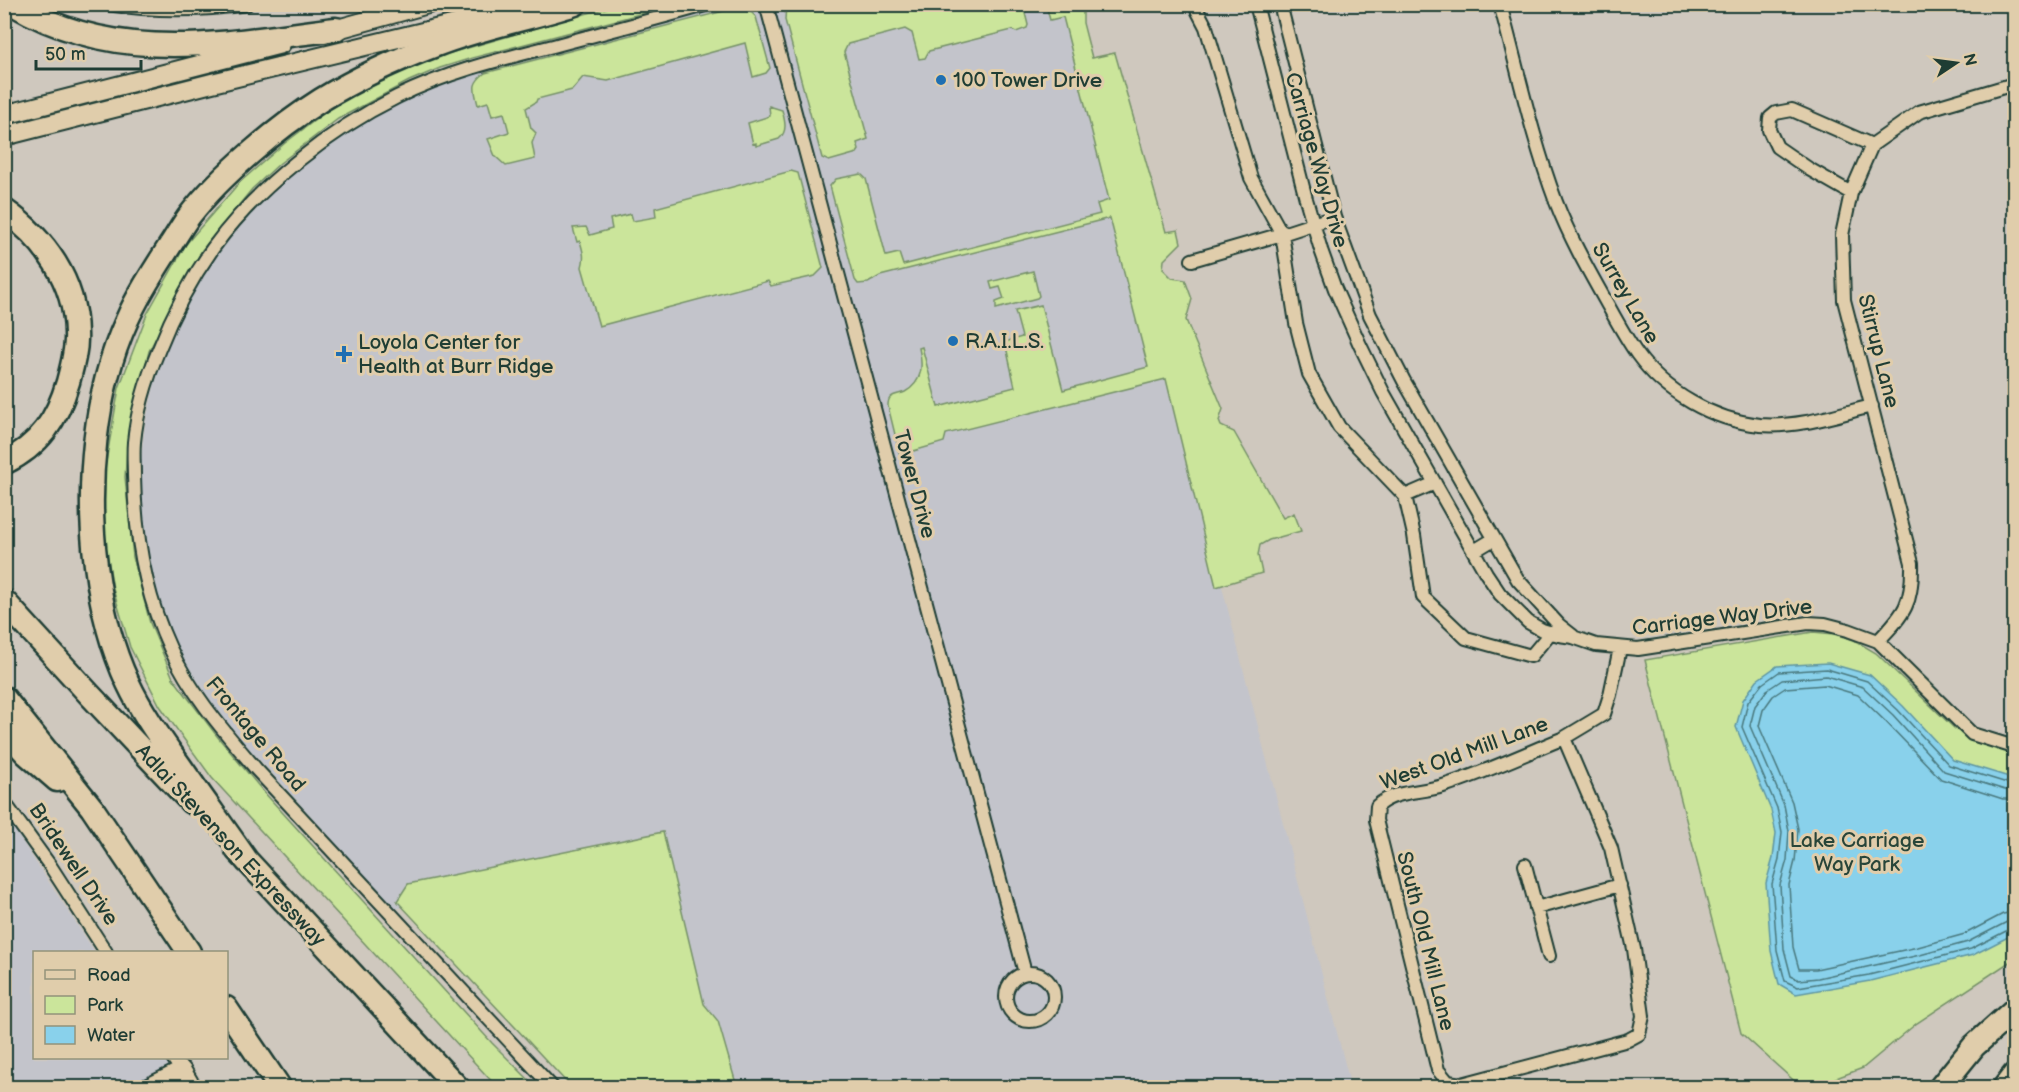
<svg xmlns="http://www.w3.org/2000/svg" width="2019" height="1092" viewBox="0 0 2019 1092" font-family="'Balsamiq Sans',sans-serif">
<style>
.built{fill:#c3c4cb}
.green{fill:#cbe59b;stroke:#759168;stroke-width:1.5}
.water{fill:#89d1eb;stroke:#5f96a2;stroke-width:1.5}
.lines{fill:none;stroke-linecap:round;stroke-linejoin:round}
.shore{stroke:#49787d;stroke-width:1.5}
.street-casing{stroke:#1f3d34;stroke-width:16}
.secondary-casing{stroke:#1f3d34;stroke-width:22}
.highway-casing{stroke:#1f3d34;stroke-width:27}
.street{stroke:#e0cdab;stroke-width:12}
.secondary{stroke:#e0cdab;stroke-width:18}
.highway{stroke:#e0cdab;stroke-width:22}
.poi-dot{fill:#1f6fb2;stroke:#e0cdab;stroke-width:2}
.labels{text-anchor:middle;stroke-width:6;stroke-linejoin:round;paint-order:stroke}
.poi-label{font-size:21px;fill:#1f3d34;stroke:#e0cdab;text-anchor:start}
.street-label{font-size:21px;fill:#1f3d34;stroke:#e0cdab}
.park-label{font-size:21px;fill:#284539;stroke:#e0cdab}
</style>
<rect width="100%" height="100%" fill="#cfc8be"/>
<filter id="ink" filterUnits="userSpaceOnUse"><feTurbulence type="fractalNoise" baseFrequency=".0167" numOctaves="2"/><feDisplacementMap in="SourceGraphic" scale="12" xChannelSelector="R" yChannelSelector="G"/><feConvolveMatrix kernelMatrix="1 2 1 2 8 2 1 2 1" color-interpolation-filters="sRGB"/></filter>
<g filter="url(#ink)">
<path class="built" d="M737 5H1072L1351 1087H726L659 834 396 909 244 743 215 708 180 654 165 620 151 576 142 525 140 468 145 424 157 374 171 334 195 287 224 245 259 204 292 174 332 142 373 117 406 99 475 74Z
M4 814 95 952H34V1058H164L171 1069 132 1087H5Z"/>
<path class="green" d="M786 4 1023 5 1028 25 1027 28 1016 32 1012 30 929 51 925 58 919 59 912 33 905 29 848 44 844 52 868 139 857 143 859 150 857 153 829 161 822 158 785 20Z
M616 5H674L472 58 440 68 409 81 338 119 280 163 252 189 202 250 149 351 128 436 125 477 133 557 150 623 173 678 217 736 262 790 492 1043 536 1087H497L212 778 160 706 130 647 113 589 104 533 105 467 119 388 147 314 186 244 239 183 285 143 352 92 440 56Z
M1046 5H1083V23L1092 58 1115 53 1166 232 1178 230 1181 243 1164 260 1163 269 1172 278 1185 280 1192 299 1186 320 1223 409 1219 421 1221 426 1234 432 1283 518 1294 513 1301 531 1269 540 1260 545 1258 555 1262 573 1216 587 1166 379 946 434 944 442 900 455 888 406C888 403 888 399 891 397 895 394 901 394 905 392 923 382 923 365 919 348L922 347 938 407 1015 387 1005 342 1022 337 1015 311 1041 305 1063 390 1148 367 1110 218 880 276 868 283 858 284 855 280 830 186 836 179 861 174 866 179 886 256 899 253 903 265 1100 214 1097 204 1109 200 1063 17 1050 20Z
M739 7 752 13 756 17 770 68 766 73 753 77 745 43 608 81 583 77 572 90 537 99 536 102 526 108 531 128 536 133 532 143 535 159 506 166 495 156 488 139 509 132 504 113 492 116 488 102 478 105C474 88 471 84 485 73Z
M769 106 782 110C785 121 788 131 779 139L756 146V143L753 144 748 123 770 116Z
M791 171 798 173 823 268 815 276 771 286 768 281 599 326 582 267C585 257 583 251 580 241L577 242 573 228 586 227 590 235 612 229 610 219 631 214 633 221 656 217 655 208Z
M1033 271 1039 296 1037 298 996 309V302L1004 299 1000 287 992 289 990 282Z
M1813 632 1834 634 1854 640 1876 653 1955 729C1974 742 1993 748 2014 754V959L1917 1023 1863 1068 1812 1087H1801L1741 1033 1645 660Z
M663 832 704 1004 718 1021 737 1087H571L397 901 408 884Z"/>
<path class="water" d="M1828 663 1870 675 1903 706 1953 760 2009 777 2014 776V934L1973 955 1870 981 1796 994 1779 984 1771 951 1766 883 1773 858 1776 833 1771 810 1736 727 1743 700 1757 680 1777 666Z"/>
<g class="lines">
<path class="shore" d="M2014 782 2007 783 1949 765 1898 710 1867 681 1827 669 1779 672 1762 684 1748 702 1742 727 1777 808 1782 832 1779 859 1772 884 1777 950 1785 981 1798 987 1869 975 1971 949 2010 929H2014
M2014 790H2005L1944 771 1893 715 1863 687 1826 676 1782 680 1767 690 1755 706 1750 726 1784 805 1789 831 1787 860 1780 885 1784 949 1791 976 1799 980 1818 978 1920 955 1968 942 2007 922 2014 921
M2014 799H2003L1941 779 1886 722 1858 695 1825 685 1785 688 1773 696 1763 710 1759 726 1792 802 1798 829 1795 861 1789 885 1793 947 1799 969H1816L1918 947 1965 934 2003 914 2014 912"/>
<defs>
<path id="street" d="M107 4C154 11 200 11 247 4
M766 4 1025 973
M1194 4 1206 27 1251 178 1282 234 1334 217
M1256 4 1306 199 1321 250 1335 289 1360 345 1383 392 1486 573 1500 594 1528 622 1542 630 1559 635 1573 637 1596 645 1638 649 1808 623 1825 624 1848 630 1878 641 1972 734 2014 747
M1280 4 1334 217 1370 315 1404 381 1518 580 1559 625 1573 636
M1500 4C1518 70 1532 138 1556 202 1569 236 1587 268 1605 300 1615 318 1625 337 1637 354 1665 393 1713 420 1760 425 1798 428 1835 415 1872 406
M1851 193 1809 169 1777 147 1769 130 1770 118 1776 113 1792 110 1872 145
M1192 260 1282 234 1296 323 1309 374 1339 427 1405 496 1435 483
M1405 496 1414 535 1423 597 1466 638 1531 656 1551 632
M1474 551 1494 539
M1878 641C1905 613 1913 603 1912 563L1844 300 1842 235 1851 193 1872 145 1919 112 2014 84
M1564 738C1524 754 1484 773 1443 786 1421 793 1395 790 1377 806L1376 820 1438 1070 1448 1082 1462 1084 1628 1040 1639 1034 1643 1016 1634 949 1611 848 1564 738 1604 714 1610 695 1620 648
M4 802 51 867 106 952
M1525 865 1549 956
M1536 908 1620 885
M1006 997a24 24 0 1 1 48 0a24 24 0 1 1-48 0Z
M173 1058 182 1071
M553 1088 256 769C224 731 191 694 170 648 145 594 135 536 134 476 134 465 133 453 134 442 137 410 147 378 159 349 173 313 191 279 213 248 257 187 330 130 397 97 445 73 497 60 549 47 602 33 656 19 709 4"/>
<path id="secondary" d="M323 33 428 4
M4 115 281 44
M4 136 212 83 518 9
M148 1088 182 1071 192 1088"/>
<path id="highway" d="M13 4C118 66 223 43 336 29
M4 210C45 239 75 281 76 333 77 349 72 367 68 382 57 420 40 445 4 463
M4 601 89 694 191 802
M4 698 92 808 189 952
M4 729 27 754 57 780
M237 850 458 1088
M247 861C225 829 202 798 180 766 161 739 142 713 128 683 111 647 101 604 96 565 86 487 94 392 127 320 139 293 155 269 171 244 177 235 183 224 190 215 221 175 278 127 321 100 357 78 396 60 436 45 481 27 529 19 575 4
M226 1008 280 1088
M1940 1088 1974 1046 2014 1010
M2004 1088 2014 1075"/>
</defs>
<use href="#street" class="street-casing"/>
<use href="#secondary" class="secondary-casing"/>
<use href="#highway" class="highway-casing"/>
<use href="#street" class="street"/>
<use href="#secondary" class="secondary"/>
<use href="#highway" class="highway"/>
</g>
</g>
<g class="poi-dot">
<circle cx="941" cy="80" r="6"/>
<circle cx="953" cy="341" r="6"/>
<path d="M341 345h6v6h6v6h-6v6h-6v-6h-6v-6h6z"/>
</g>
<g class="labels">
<g class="poi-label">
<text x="953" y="87">100 Tower Drive</text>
<text x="965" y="348">R.A.I.L.S.</text>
<text x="358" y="349">Loyola Center for<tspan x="358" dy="24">Health at Burr Ridge</tspan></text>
</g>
<g class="street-label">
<text transform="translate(1317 160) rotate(74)" y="7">Carriage Way Drive</text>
<text transform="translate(1626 293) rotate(60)" y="7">Surrey Lane</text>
<text transform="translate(1879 351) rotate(76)" y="7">Stirrup Lane</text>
<text transform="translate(915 484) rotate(75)" y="7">Tower Drive</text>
<text transform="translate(1722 617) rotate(-7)" y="7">Carriage Way Drive</text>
<text transform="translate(256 734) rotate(50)" y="7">Frontage Road</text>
<text transform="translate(1464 753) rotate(-20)" y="7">West Old Mill Lane</text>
<text transform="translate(231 845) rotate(47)" y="7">Adlai Stevenson Expressway</text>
<text transform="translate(74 864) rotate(56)" y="7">Bridewell Drive</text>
<text transform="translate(1426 941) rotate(76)" y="7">South Old Mill Lane</text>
</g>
<g class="park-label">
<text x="1857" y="847">Lake Carriage<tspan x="1857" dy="24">Way Park</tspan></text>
</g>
</g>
<rect width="2019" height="1092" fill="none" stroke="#e0cdab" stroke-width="24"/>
<rect x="12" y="12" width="1995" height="1068" fill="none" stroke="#1f3d34" stroke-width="2" filter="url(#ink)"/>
<rect x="33" y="951" width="195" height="108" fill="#e0cdab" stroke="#93937b" stroke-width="1.5"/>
<rect x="45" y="970" width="30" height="9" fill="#e0cdab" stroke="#93937b" stroke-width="1.5"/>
<text x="87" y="981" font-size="18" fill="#1f3d34">Road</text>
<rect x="45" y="996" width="30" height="18" fill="#cbe59b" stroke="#93937b" stroke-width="1.5"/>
<text x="87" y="1011" font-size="18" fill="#1f3d34">Park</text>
<rect x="45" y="1026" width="30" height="18" fill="#89d1eb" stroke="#93937b" stroke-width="1.5"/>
<text x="87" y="1041" font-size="18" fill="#1f3d34">Water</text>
<g transform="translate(1956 63) rotate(77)" stroke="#e0cdab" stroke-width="4.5" paint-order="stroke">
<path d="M0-4.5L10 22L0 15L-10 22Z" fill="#1f3d34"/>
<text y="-9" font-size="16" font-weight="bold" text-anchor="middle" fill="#1f3d34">N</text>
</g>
<path d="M36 60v9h105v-9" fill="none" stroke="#1f3d34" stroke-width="3"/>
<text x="45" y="60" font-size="18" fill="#1f3d34" stroke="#e0cdab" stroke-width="4.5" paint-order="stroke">50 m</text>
</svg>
